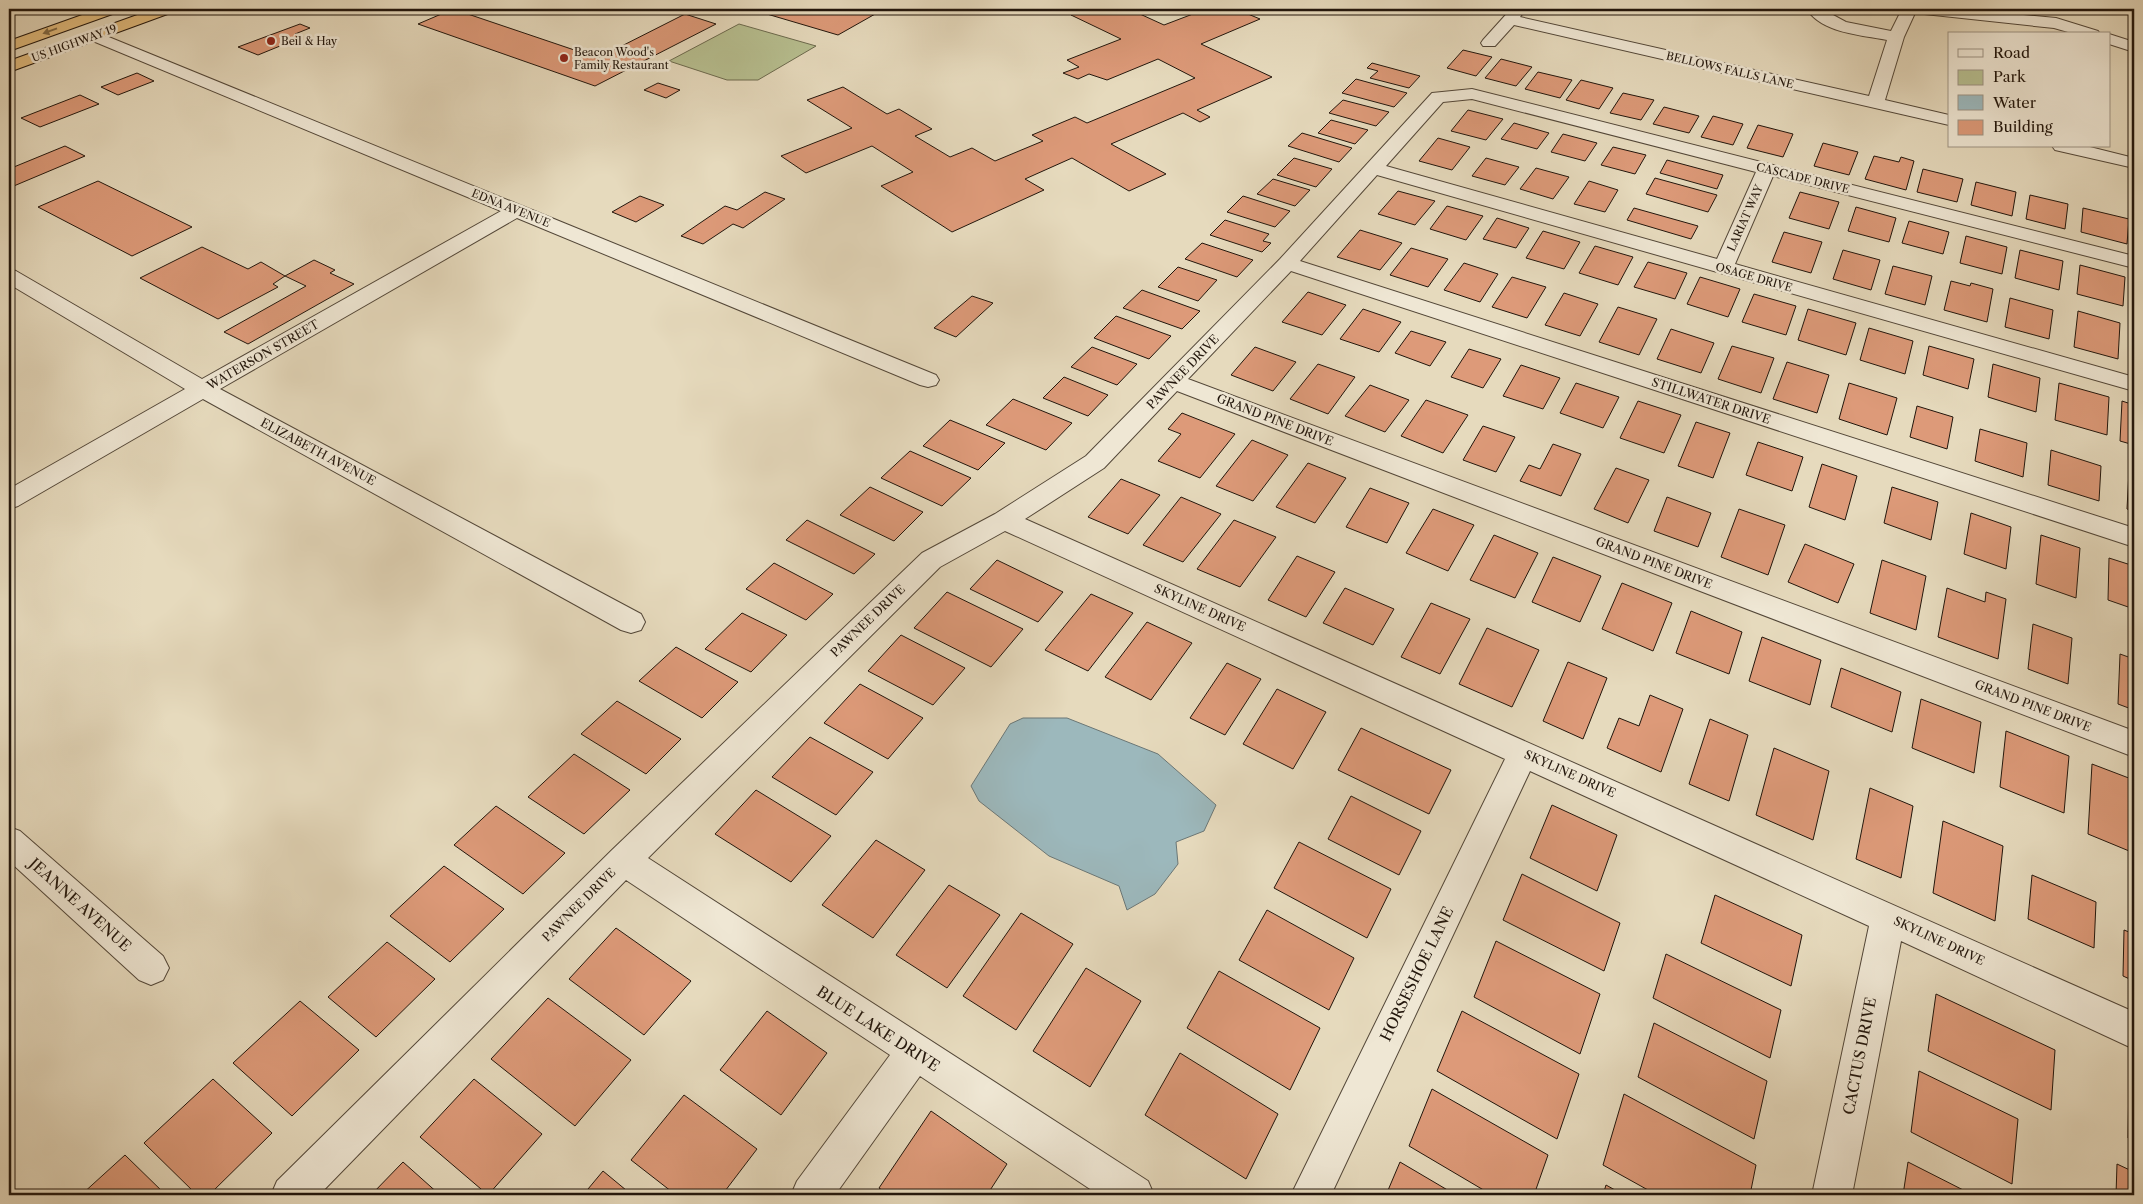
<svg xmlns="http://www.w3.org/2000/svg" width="2143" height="1204" viewBox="0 0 2143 1204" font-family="'Libre Caslon Text',serif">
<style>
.green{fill:#b7bf90;stroke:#6c6a4e}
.water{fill:#9cb8bc;stroke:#6b7776}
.building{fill:#dd9a79;stroke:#22160c}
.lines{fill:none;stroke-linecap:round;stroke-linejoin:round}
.minor-casing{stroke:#534738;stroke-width:2}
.trunk-casing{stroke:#22160c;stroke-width:2}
.minor{fill:#efe7d4;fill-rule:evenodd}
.trunk{fill:#e3bd7e;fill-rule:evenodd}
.oneway{fill:#826a45}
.poi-dot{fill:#8f2418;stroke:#efe7d4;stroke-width:2}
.labels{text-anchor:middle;stroke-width:5;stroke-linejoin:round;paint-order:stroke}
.far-poi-label{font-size:11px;fill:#22160c;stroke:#efe7d4;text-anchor:start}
.far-street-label{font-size:11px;fill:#22160c;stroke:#efe7d4}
.street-label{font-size:12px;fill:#22160c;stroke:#efe7d4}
.near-street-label{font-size:15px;fill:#22160c;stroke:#efe7d4}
</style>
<rect width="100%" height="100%" fill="#e6dabd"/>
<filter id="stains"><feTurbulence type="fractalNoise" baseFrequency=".004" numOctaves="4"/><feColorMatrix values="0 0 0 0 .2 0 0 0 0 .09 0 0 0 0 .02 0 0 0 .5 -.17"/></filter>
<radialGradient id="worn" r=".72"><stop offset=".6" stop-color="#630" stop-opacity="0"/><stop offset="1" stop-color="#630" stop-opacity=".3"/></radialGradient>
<path class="green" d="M739 24 816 46 758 80H727L669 61Z"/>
<path class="water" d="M1023 718H1067L1158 754 1216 805 1204 831 1176 842 1178 864 1155 894 1127 910 1119 886 1049 856 979 801 971 786 1010 724Z"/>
<path class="building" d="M375 9H412L405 11 398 9 387 14 373 10Z
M453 9 598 58 685 14 716 24 595 86 418 24Z
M750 9H884L838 35Z
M1088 9H1129L1164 25 1206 9H1236L1260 19 1201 44 1272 77 1197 110 1210 117 1200 122 1183 113 1111 144 1166 174 1129 191 1072 158 1025 179 1044 190 952 232 881 186 913 172 872 146 806 173 781 156 852 128 807 100 843 87 887 114 899 109 932 129 915 136 950 157 972 148 995 161 1043 141 1032 135 1075 117 1087 123 1195 78 1158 59 1107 80 1089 74 1078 79 1063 73 1079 67 1067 60 1121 39 1071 15Z
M300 24 310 28 295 34 302 37 258 55 238 47Z
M1463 50 1492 57 1476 76 1447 68Z
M1501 59 1532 67 1516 86 1485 78Z
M1372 63 1420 76 1409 88 1370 78 1378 71 1367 68Z
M1538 72 1572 80 1560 98 1525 89Z
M137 73 154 81 118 95 101 87Z
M1356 79 1407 93 1394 107 1342 93Z
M1581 80 1613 88 1599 109 1566 100Z
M658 83 680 90 666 98 644 90Z
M1623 93 1654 100 1641 120 1610 113Z
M80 95 99 104 40 127 21 118Z
M1343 100 1389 112 1376 126 1329 113Z
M1664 107 1699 116 1689 133 1653 124Z
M1468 110 1503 119 1486 140 1451 131Z
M1713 116 1743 124 1733 145 1701 137Z
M1331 120 1368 130 1355 144 1318 133Z
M1514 123 1549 133 1537 149 1501 139Z
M1758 125 1793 134 1783 157 1747 148Z
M1302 133 1352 148 1339 162 1288 146Z
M1563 134 1597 143 1585 161 1551 152Z
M1438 138 1470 147 1452 170 1419 161Z
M1823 143 1858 152 1849 175 1814 166Z
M65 146 85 156 9 188V169Z
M1613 147 1646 155 1635 174 1601 165Z
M1874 156 1899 162 1901 157 1914 161 1906 190 1865 179Z
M1294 158 1332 169 1316 187 1277 175Z
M1486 158 1519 167 1505 185 1472 176Z
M1667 160 1723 175 1717 189 1660 173Z
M1536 168 1569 177 1553 199 1520 189Z
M1923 169 1963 179 1957 202 1917 192Z
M1655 178 1717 195 1708 212 1646 194Z
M1273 179 1310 190 1295 206 1257 194Z
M98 181 192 227 132 256 38 207Z
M1589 181 1618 190 1605 212 1574 204Z
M1976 182 2016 192 2012 216 1971 205Z
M1398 191 1435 201 1415 225 1378 214Z
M765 192 785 199 743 228 733 224 703 244 681 236 725 206 737 210Z
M1800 192 1839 202 1829 229 1789 218Z
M2030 195 2068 204 2065 229 2026 219Z
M640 196 664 205 636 222 612 212Z
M1243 196 1290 211 1275 227 1227 212Z
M1447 206 1483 216 1466 240 1430 229Z
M1856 207 1896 218 1889 242 1848 231Z
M1634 208 1698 226 1691 239 1627 220Z
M2083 208 2129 219 2127 244 2081 232Z
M1497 218 1529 228 1516 248 1483 239Z
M1225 220 1269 234 1263 241 1271 243 1262 252 1210 235Z
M1909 221 1949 232 1943 254 1902 243Z
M1360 230 1402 243 1380 270 1337 257Z
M1543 231 1580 242 1564 269 1526 258Z
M1784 232 1822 242 1811 273 1772 262Z
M1966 236 2007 247 2002 274 1960 263Z
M1202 243 1253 260 1237 277 1185 259Z
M1595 246 1633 257 1618 285 1579 273Z
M202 247 248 269 261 262 285 276 273 284 278 287 218 319 140 278Z
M1411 248 1448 259 1428 287 1390 275Z
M1843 250 1880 260 1871 290 1833 279Z
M2020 250 2063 261 2059 290 2015 278Z
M314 260 335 270 330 273 354 284 248 344 224 332 306 286 285 276Z
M1648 262 1687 273 1675 299 1634 287Z
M1464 263 1498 274 1480 302 1444 290Z
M2080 265 2125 277 2123 306 2077 294Z
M1893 266 1932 276 1925 305 1885 294Z
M1178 267 1217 280 1198 301 1158 287Z
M1512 277 1546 287 1527 318 1492 307Z
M1700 277 1740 289 1728 317 1687 304Z
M1951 281 1970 286 1971 283 1993 289 1987 322 1944 310Z
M1142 290 1200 311 1182 329 1123 308Z
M1308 292 1346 305 1322 335 1282 322Z
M1564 293 1598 304 1580 336 1545 325Z
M1754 294 1796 306 1786 335 1742 322Z
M972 296 993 303 956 337 934 328Z
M2010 298 2053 310 2049 339 2005 327Z
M1618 307 1657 319 1639 355 1599 342Z
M1363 309 1401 322 1379 352 1340 339Z
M1808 309 1856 323 1846 355 1798 340Z
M2078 311 2120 323 2118 359 2074 347Z
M1116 316 1171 336 1149 359 1094 338Z
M1869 328 1913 341 1905 374 1860 360Z
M1671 329 1714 343 1701 373 1657 359Z
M1411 331 1446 342 1430 366 1395 353Z
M1732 346 1774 358 1761 393 1718 379Z
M1929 346 1974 359 1968 389 1923 375Z
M1092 347 1137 364 1117 385 1071 367Z
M1255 347 1296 362 1273 391 1231 375Z
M1469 349 1501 359 1483 388 1451 377Z
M1787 362 1829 375 1817 413 1773 399Z
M1318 364 1355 377 1328 414 1290 399Z
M1993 364 2040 378 2036 412 1988 397Z
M1521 365 1560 378 1543 409 1503 396Z
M1064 377 1108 395 1088 416 1043 398Z
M1576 383 1619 397 1603 428 1560 413Z
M1849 383 1897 398 1887 435 1839 419Z
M2059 383 2109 397 2107 435 2055 420Z
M1370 385 1409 400 1385 432 1345 416Z
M1013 399 1072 423 1046 450 986 425Z
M1426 400 1468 415 1443 453 1401 436Z
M1638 401 1681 415 1664 453 1620 438Z
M2122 401 2134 405V445L2120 441Z
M1917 406 1953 417 1947 449 1910 437Z
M1182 413 1235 434 1200 478 1158 461 1181 434 1168 429Z
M950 420 1005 443 978 470 923 446Z
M1696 422 1730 433 1713 478 1678 466Z
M1483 426 1515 437 1496 472 1463 460Z
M1980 429 2027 443 2023 477 1975 461Z
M1252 440 1288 455 1253 501 1216 486Z
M1758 442 1803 457 1792 491 1746 475Z
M1553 444 1581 454 1561 496 1520 481 1529 465 1540 469Z
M2051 450 2101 466 2099 501 2048 485Z
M910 451 971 478 942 506 881 478Z
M1308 463 1346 478 1315 523 1276 507Z
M1822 464 1857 476 1845 520 1809 507Z
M1616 468 1649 480 1628 523 1594 509Z
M2129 471 2134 472V512L2127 509Z
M1121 479 1160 495 1128 534 1088 517Z
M870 487 923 512 894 541 840 515Z
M1892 487 1938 502 1931 540 1884 523Z
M1370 488 1409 503 1387 543 1346 527Z
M1181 497 1221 514 1183 562 1143 545Z
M1667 497 1711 513 1698 547 1654 531Z
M1433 509 1474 525 1448 571 1406 553Z
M1739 509 1785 525 1768 575 1721 557Z
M1971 513 2011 527 2006 569 1964 554Z
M807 520 875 554 854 574 786 540Z
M1234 520 1276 537 1240 587 1197 569Z
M1494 535 1538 553 1515 598 1470 580Z
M2041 535 2080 548 2076 598 2036 584Z
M1805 544 1854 564 1838 603 1788 582Z
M1297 556 1335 572 1306 617 1268 600Z
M1553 557 1601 576 1580 622 1532 602Z
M2109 558 2134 566V609L2108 600Z
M997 560 1063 592 1038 622 970 589Z
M1882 560 1926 576 1916 630 1870 613Z
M774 563 833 594 806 620 746 589Z
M1622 583 1672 603 1653 651 1602 629Z
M1345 588 1394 609 1373 645 1323 623Z
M1947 588 1985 602 1986 592 2006 599 1998 659 1938 637Z
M947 592 1023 629 991 667 914 628Z
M1091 594 1133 613 1088 671 1045 650Z
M1431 603 1470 619 1440 674 1401 657Z
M1691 611 1742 632 1729 674 1676 653Z
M742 613 787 635 751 672 705 649Z
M1147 622 1192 643 1151 700 1105 677Z
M2033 624 2072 638 2068 684 2028 669Z
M1487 628 1539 650 1512 707 1459 684Z
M901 635 965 668 933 705 868 671Z
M1762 637 1821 660 1810 705 1749 681Z
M676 647 738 682 702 718 639 681Z
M2120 654 2134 659V710L2118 704Z
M1568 662 1607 678 1583 739 1543 721Z
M1227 663 1261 679 1225 735 1190 718Z
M1841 668 1901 692 1892 732 1831 707Z
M860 684 923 718 888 759 824 723Z
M1277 689 1326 712 1293 769 1243 744Z
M1650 695 1683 709 1661 772 1607 748 1619 718 1639 726Z
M1921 699 1981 722 1974 773 1912 748Z
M617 701 681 739 646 774 581 734Z
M1710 719 1748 735 1729 801 1689 784Z
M1361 728 1451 770 1429 814 1338 770Z
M2006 731 2069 756 2064 813 2000 787Z
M810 737 873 772 836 815 772 777Z
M1774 748 1829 771 1813 840 1756 815Z
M574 754 630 790 584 834 528 797Z
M2092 764 2134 780V853L2088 834Z
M1870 788 1913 806 1901 878 1856 859Z
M756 790 831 836 791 882 715 834Z
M1351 796 1421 831 1399 875 1328 839Z
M1552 805 1617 835 1597 891 1530 858Z
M496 806 565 853 523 894 454 845Z
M1943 821 2003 846 1995 921 1933 893Z
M876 840 925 870 873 938 822 905Z
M1299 842 1391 889 1367 938 1274 888Z
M444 866 504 909 450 962 390 916Z
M1522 874 1620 923 1604 971 1503 920Z
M2032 875 2096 902 2094 948 2028 919Z
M949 885 1000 915 947 988 896 955Z
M1715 895 1802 935 1791 986 1701 943Z
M1267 910 1354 958 1329 1010 1239 960Z
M1021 913 1073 944 1016 1030 963 996Z
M616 928 691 981 644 1035 569 979Z
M2124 930 2134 934V981L2123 976Z
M1496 941 1600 994 1580 1054 1474 997Z
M387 942 435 979 376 1037 328 997Z
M1666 954 1781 1010 1770 1058 1653 998Z
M1086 968 1141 1001 1090 1087 1033 1051Z
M1219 971 1320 1028 1290 1090 1187 1028Z
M1936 994 2055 1050 2051 1110 1928 1051Z
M548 998 631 1060 575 1126 491 1059Z
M300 1001 359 1050 292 1116 233 1063Z
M767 1011 827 1053 781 1115 720 1070Z
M1462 1011 1579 1074 1557 1139 1437 1071Z
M1654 1023 1767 1081 1754 1139 1638 1077Z
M1180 1053 1278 1114 1246 1179 1145 1115Z
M1919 1071 2018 1119 2012 1184 1911 1132Z
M2129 1076 2134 1078V1141L2128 1138Z
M213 1079 272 1133 209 1195H197L144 1143Z
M474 1079 542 1134 488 1195 420 1137Z
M1432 1089 1548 1155 1534 1195H1492L1409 1146Z
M1624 1094 1756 1165 1750 1195H1657L1603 1165Z
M684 1095 757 1149 722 1195H676L631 1160Z
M931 1111 1007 1164 987 1195H889L879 1188Z
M125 1155 166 1195H81Z
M403 1162 440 1195H371Z
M1400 1162 1456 1195H1386Z
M1908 1162 1973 1195H1903Z
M2117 1164 2134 1172V1195H2116Z
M603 1171 632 1195H583Z
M1606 1185 1624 1195H1603Z"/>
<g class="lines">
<defs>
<path id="minor" d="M1511 9H1526L1520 17 1869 96 1887 40C1862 35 1821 33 1807 9H1822L1846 22 1891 31 1902 9H1961L2056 18 2098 31 2100 34H2075L2054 28 1915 13 1904 37 1885 100 1949 115V125L1514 25 1495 46H1483L1481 43 1483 40Z
M94 31 936 375 939 380 936 385 928 387 920 385 517 218 220 389 641 614 645 622 641 630 631 633 621 630 203 399 18 506 9 509V489L185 389 9 284V269L16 271 202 379 501 211 88 39 86 36 88 33Z
M2109 34 2134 42V52L2109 44Z
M1472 89 2134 256V268L1773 176 1735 264 2134 377V391L1377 175 1300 261 2134 528V547L1291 271 1188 379 2134 731V757L1177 391 1104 468 1025 519 2134 1012V1049L1901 941 1852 1195H1812L1869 926 1530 771 1331 1195H1291L1505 759 1005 531 940 567 648 858 1148 1181 1154 1195H1099L920 1076 835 1195H791L797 1181 890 1055 626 880 319 1195H271L277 1181 612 850 922 553 995 514 1086 456 1280 259 1432 93ZM1472 99 1756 172 1717 259 1386 166 1443 102Z
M2052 146H2086L2134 158V168L2055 150Z
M9 827 20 831 163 956 169 968 163 980 151 985 139 980 9 861Z"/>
<path id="trunk" d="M99 9H121L118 12 9 51V41Z
M154 9H176L173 12 9 72V61Z"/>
</defs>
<use href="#minor" class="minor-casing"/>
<use href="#trunk" class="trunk-casing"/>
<use href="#minor" class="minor"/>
<use href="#trunk" class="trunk"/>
</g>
<defs><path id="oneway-solid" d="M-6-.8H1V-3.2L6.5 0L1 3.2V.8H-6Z" transform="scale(1.25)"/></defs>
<use class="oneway" href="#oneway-solid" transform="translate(50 31) rotate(160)"/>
<g class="poi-dot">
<circle cx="271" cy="41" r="5"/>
<circle cx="564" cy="58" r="5"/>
</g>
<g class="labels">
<g class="far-poi-label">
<text x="281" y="45">Beil &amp; Hay</text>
<text x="574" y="56">Beacon Wood's<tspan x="574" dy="13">Family Restaurant</tspan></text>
</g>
<g class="far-street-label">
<text transform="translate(74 43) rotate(-20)" y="4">US HIGHWAY 19</text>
<text transform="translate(1730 70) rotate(13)" y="4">BELLOWS FALLS LANE</text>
<text transform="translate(1803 178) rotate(14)" y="4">CASCADE DRIVE</text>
<text transform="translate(511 208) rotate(22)" y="4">EDNA AVENUE</text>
<text transform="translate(1745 218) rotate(-66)" y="4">LARIAT WAY</text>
<text transform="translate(1754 277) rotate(16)" y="4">OSAGE DRIVE</text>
</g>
<g class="street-label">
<text transform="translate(263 355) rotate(-30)" y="4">WATERSON STREET</text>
<text transform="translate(1183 372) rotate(-46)" y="4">PAWNEE DRIVE</text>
<text transform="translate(1711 401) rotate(18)" y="4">STILLWATER DRIVE</text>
<text transform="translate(1275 420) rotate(21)" y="4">GRAND PINE DRIVE</text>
<text transform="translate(318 452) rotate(28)" y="4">ELIZABETH AVENUE</text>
<text transform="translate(1654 563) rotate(21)" y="4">GRAND PINE DRIVE</text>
<text transform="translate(1200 608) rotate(24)" y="4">SKYLINE DRIVE</text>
<text transform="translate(868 621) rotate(-44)" y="4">PAWNEE DRIVE</text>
<text transform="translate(2033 706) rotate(21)" y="4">GRAND PINE DRIVE</text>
<text transform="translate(1570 774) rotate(24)" y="4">SKYLINE DRIVE</text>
<text transform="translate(579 905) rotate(-45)" y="4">PAWNEE DRIVE</text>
<text transform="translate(1939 941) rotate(25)" y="4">SKYLINE DRIVE</text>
</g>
<g class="near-street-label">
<text transform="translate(80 905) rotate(42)" y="5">JEANNE AVENUE</text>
<text transform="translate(1417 974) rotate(-64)" y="5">HORSESHOE LANE</text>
<text transform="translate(878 1029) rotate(33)" y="5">BLUE LAKE DRIVE</text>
<text transform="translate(1860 1056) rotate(-79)" y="5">CACTUS DRIVE</text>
</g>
</g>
<rect width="2143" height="1204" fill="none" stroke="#e6dabd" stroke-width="30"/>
<rect x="10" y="10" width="2123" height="1184" fill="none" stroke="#22160c" stroke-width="2.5"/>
<rect x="15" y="15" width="2113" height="1174" fill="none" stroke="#22160c"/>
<rect x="1948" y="32" width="162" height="115" fill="#efe7d4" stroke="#9d9384"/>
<rect x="1958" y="49" width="25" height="8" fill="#efe7d4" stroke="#9d9384"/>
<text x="1993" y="58" font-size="15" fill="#22160c">Road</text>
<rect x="1958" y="70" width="25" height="15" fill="#b7bf90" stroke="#9d9384"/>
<text x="1993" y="82" font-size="15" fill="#22160c">Park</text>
<rect x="1958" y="95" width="25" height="15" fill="#9cb8bc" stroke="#9d9384"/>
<text x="1993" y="108" font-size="15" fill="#22160c">Water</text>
<rect x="1958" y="120" width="25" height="15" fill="#dd9a79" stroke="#9d9384"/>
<text x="1993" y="132" font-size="15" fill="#22160c">Building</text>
<rect width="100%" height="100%" filter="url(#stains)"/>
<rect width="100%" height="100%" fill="url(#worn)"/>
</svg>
